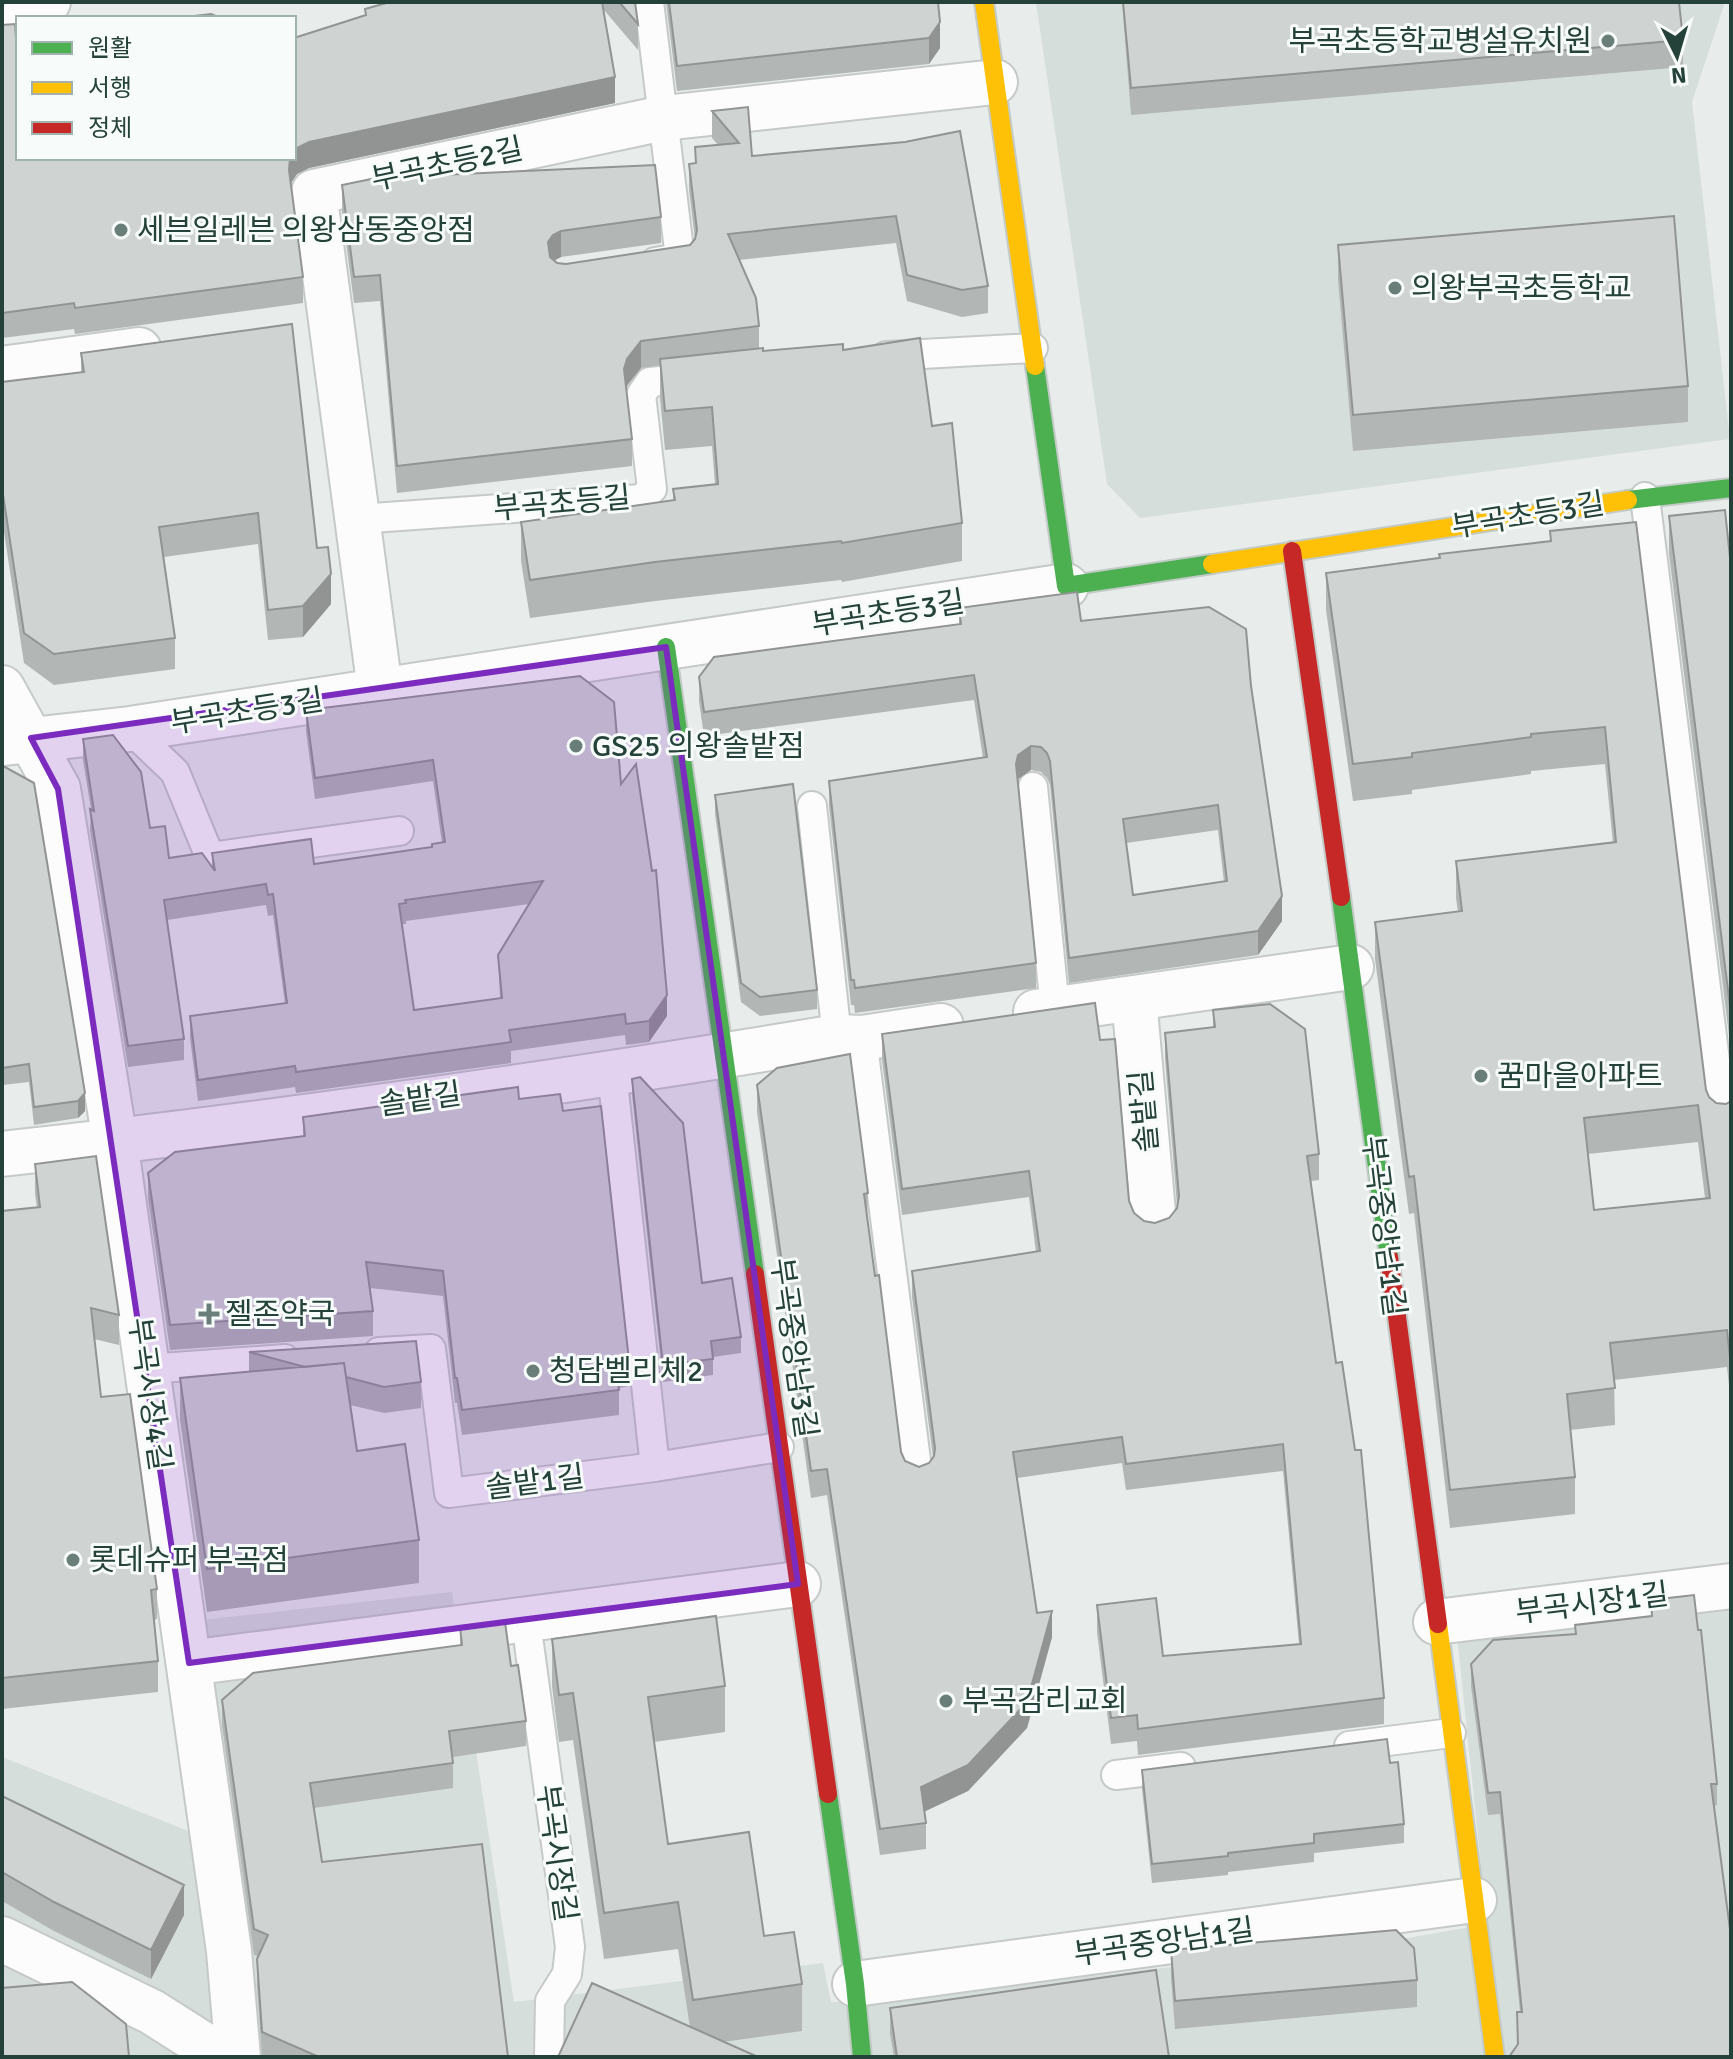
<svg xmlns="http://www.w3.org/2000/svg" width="1733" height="2059" viewBox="0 0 1733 2059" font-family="Signika,'Noto Sans KR',sans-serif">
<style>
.built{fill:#d6dedb}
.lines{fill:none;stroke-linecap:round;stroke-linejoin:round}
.lane-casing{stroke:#c5cac8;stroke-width:32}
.street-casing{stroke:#c5cac8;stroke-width:48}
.fast-casing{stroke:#c3cbc8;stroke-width:22}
.slow-casing{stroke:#c3cbc8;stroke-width:22}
.jam-casing{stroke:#c3cbc8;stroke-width:22}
.lane{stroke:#fcfcfc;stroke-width:28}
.street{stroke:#fcfcfc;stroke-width:44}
.fast{stroke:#4caf50;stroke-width:18}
.slow{stroke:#ffc107;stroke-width:18}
.jam{stroke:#c62828;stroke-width:18}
.wall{fill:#b2b6b5;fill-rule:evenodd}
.shaded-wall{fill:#919493}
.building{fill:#cfd4d2;stroke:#919493;stroke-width:2;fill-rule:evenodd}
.marked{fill:#7b2cbf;fill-opacity:0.2;stroke:#7b2cbf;stroke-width:6;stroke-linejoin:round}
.poi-dot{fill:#697e78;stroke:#f7fbf9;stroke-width:3}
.labels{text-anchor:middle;stroke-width:6;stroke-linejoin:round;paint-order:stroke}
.poi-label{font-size:30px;fill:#24423a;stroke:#f7fbf9;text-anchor:start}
.street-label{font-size:30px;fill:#24423a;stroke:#f7fbf9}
</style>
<rect width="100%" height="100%" fill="#e8edeb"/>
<path class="built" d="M1036 2H1725L1692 102 1730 439 1140 518 1107 484Z
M452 1592 514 2002 823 1963 831 2002H870L1385 1942 1487 1924 1457 1635 1731 1603V2057H2V1757L196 1834 175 1623Z"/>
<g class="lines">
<defs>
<path id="lane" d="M649 2 680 258 655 262
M886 356 1033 348
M1645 497 1723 1125
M358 519 641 499 652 489 641 395 650 382 698 377
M130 729 175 772 210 857 399 831
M1033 787 1055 1009
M812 806 837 1037
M862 1038 918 1476
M379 1352 431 1349 449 1493 655 1467 612 1073
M147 1369 285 1359
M655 1467 779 1447
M529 1644 570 1947 567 1974 550 2001 549 2057
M1349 1746 1451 1733
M1116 1775 1181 1767"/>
<path id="street" d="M22 18 48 2
M2 369 139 350
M2 688 58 789 115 1141 229 1951 238 2057
M380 690 314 192 664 118 995 82
M4 743 130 729 1066 586
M1134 998 1154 1224
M1036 1012 1351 967
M2 1154C281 1123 560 1083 837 1037L862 1038 941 1026
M1436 1622 1731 1586
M189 1663 798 1584
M2 1939 152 2012 223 2057
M855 1984 1474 1900"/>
<path id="fast" d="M1035 366 1066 586 1212 564
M1628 500 1731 488
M666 647 755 1274
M1341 897 1389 1257
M828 1794 855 1984 862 2057"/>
<path id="slow" d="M984 2 1035 366
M1212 564 1628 500
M1438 1624 1495 2057"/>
<path id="jam" d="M1292 551 1341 897
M1389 1257 1438 1624
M755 1274 828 1794"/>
</defs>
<use href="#lane" class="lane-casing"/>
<use href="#street" class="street-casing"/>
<use href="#fast" class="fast-casing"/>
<use href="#slow" class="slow-casing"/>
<use href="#jam" class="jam-casing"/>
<use href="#lane" class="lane"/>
<use href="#street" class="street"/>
<use href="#fast" class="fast"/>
<use href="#slow" class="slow"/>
<use href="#jam" class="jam"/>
</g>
<path class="wall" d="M390 2H635L638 24V50L604 10 615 103 309 168 297 174 291 183 303 277V303L75 334 74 329 2 338V25L18 158 365 16V9Z
M666 2H938L940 48 929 64 677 91Z
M1122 2H1679L1683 40V67L1131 115Z
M712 111 752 156 905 142 988 286V313L962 317 907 301 896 243 739 260 759 326V348L763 351 843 350 932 426 962 523V561L842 582 841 580 655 601 530 618 521 561V522L673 500V489L715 484 712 446 665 450 660 398V365L641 368 626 388 632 439V466L397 493 380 301 354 303 342 212V185L661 217V243L561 257 554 261 557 263 566 264 690 245 695 239 689 190V164H695V147L718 145 712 138Z
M1338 245 1688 386V422L1353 451 1338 280Z
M81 353 317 548 331 604 303 637 268 640 258 544 164 557 175 638V669L54 685 24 663 2 519V382L81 372Z
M1669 516 1731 567V1051L1669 554Z
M1636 522 1706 1090 1709 1097 1716 1103 1726 1104 1731 1101V1404L1727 1367 1614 1380 1615 1425 1570 1430 1575 1477V1514L1450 1528 1414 1213 1409 1214 1375 959V922L1458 912 1456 898V861L1613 843 1605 764 1531 771V774L1412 790V794L1353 801 1326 610V573L1550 541V531ZM1698 1142 1705 1198 1594 1210 1588 1154Z
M959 608 1081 621 1251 686 1282 921 1258 955 1069 983 1050 785 1047 778 1041 772 1031 770 1018 779 1036 963V988L855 1013 854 1005H851L829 806V781L983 758 974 700 704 736 699 701V677L959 624ZM1218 830 1224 882 1133 895 1126 843Z
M306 710 621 784 667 1016 649 1042 626 1045 625 1035 511 1051V1063L296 1093 295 1087 198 1101 190 1038V1016L285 1004 273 915 268 916 266 905 167 920 184 1039V1060L128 1067 90 830 91 809 83 760V739L150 828 169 858 212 867V853L314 864 432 847 442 843 433 781 315 799 306 731ZM529 904 498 955 500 998 414 1010 402 924H406V921Z
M2 767 85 1111 78 1118 34 1125 29 1082 2 1085Z
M715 795 817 990V1009L760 1016 741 1002 715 814Z
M1213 1010 1319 1154V1180L1311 1181 1384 1698V1724L1138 1755 1137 1741 1111 1744 1097 1632V1605L1163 1656 1299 1644 1283 1471 1126 1490 1122 1463 1017 1478 1037 1613 1052 1637 1027 1728 968 1791 924 1812 926 1823V1849L880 1855 827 1495 811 1498 757 1112V1085L868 1193 867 1219 901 1452 905 1461 919 1467 929 1463 933 1457 912 1297V1271L1036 1252 1029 1197 902 1215 882 1060V1034L1100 1040 1129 1201 1134 1213 1144 1221 1155 1223 1169 1218 1177 1208V1205L1165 1059V1033L1213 1028Z
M632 1079 702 1283 741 1337V1353L713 1357V1375L663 1382 632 1095Z
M519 1099 563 1111 629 1361V1386L619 1388V1415L462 1435 457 1403H455L443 1296 370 1288 373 1311V1336L170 1350 148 1198V1173L303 1136V1117Z
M35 1164 119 1315V1345L94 1339 101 1397 157 1589V1619L154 1620 158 1661V1692L2 1709V1211L37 1207 35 1194Z
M249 1352 421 1382V1408L384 1413 350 1405 357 1451 419 1540V1583L207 1612 180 1420V1378L249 1372Z
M1651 1600 1717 1784V1805L1714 1806 1518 2045 1517 2012H1520L1500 1814 1488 1815 1471 1686V1664L1575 1634V1625L1651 1616Z
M460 1627 511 1666 526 1721V1746L453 1757V1788L314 1808 322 1862 508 2057H262L257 1985V1959L258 1956 254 1955 222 1725V1700L460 1645Z
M552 1639 725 1686V1732L654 1742 668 1844 764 1936 802 1984V2031L723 2042 690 2027 678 1949 604 1959 573 1740 559 1742 552 1686Z
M1390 1763 1404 1824V1843L1314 1853V1862L1228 1872V1875L1152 1883 1142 1789V1770Z
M2 1796 184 1915 151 1979 54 1931 2 1901Z
M1171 1950 1417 1980V2007L1175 2029 1171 1978Z
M890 2008 1169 2057H894L890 2034Z"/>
<path class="shaded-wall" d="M940 22V48L929 64V38Z
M615 77V103L309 168 297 174 290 184 289 170 290 158H294V153L297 148 309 142Z
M561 231V257L553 261 548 268V242L553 235Z
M641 341V368L627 385 624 396V369L627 359Z
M331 574V604L303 637V606Z
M1031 746V770L1018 779 1016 764 1018 755Z
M1282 896V921L1258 955V931Z
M667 995V1016L649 1042V1021Z
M85 1093V1111L78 1118V1101Z
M1052 1611V1637L1027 1728 968 1791 921 1813V1787Z
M184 1885V1915L151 1979V1950Z"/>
<path class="building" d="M390 2H602L615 77 309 142 297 148 294 153V38L366 15 365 9Z
M619 2H635L638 24Z
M669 2H938L940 22 929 38 677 66Z
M1123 2H1679L1683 40 1131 88Z
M211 14 220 18H177Z
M15 24 16 39 18 38V158H290L289 170 303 277 75 308 74 303 2 313V25Z
M748 107 752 156 905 142 960 131 988 286 962 290 907 275 896 216 728 234 756 298 759 326 641 341 627 359 624 369 632 439 397 466 380 275 354 277 342 185 376 178 655 165 661 217 561 231 553 235 548 242 550 257 557 263 566 264 690 245 695 239 697 230 689 164 696 163 695 147 739 143 712 111Z
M1674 216 1688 386 1353 415 1338 245Z
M292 324 317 548 328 547 331 574 303 606 268 610 258 513 159 527 175 638 54 654 24 633 2 488V382L84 372 81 353Z
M920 338 932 426 952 423 962 523 842 543 841 541 655 562 530 580 521 522 675 500 673 489 718 484 712 407 665 411 660 359 763 348V351L843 344V350Z
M1725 510 1731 567V1014L1669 516Z
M1636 522 1706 1090 1709 1097 1716 1103 1726 1104 1731 1101V1367L1727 1330 1610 1343 1615 1388 1567 1394 1575 1477 1450 1490 1414 1176 1409 1177 1375 922 1462 911 1456 861 1616 842 1605 727 1531 734V737L1412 753V757L1353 764 1326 573 1440 558 1439 554 1551 541 1550 531ZM1698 1105 1710 1198 1594 1210 1584 1118Z
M1077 592 1081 621 1209 607 1246 629 1251 686 1282 896 1258 931 1069 958 1050 761 1047 753 1041 747 1031 746 1018 755 1016 764 1036 963 855 988 854 980H851L829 781 987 757 974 675 704 712 699 677 714 657 961 624 959 608ZM1218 805 1227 881 1133 895 1123 819Z
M580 676 614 702 621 784 636 764 652 871 656 870 667 995 649 1021 626 1024 625 1014 509 1030 511 1042 296 1072 295 1066 198 1080 190 1016 287 1003 273 894 268 895 266 884 164 900 184 1039 128 1046 90 809 94 811 83 739 113 735 141 772 150 828 165 826 169 858 202 853 215 871 212 853 311 839 314 864 432 847V844L445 842 433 760 315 778 306 710ZM543 881 498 955 502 998 414 1010 399 904 406 903 405 900Z
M2 767H5L34 783 85 1093 78 1101 34 1107 29 1064 2 1068Z
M793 784 817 990 760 997 741 983 715 795Z
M1095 1003 1100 1040 1115 1039 1129 1201 1134 1213 1144 1221 1155 1223 1169 1218 1177 1208 1179 1196 1165 1033 1215 1027 1213 1010 1270 1004 1305 1029 1319 1154 1307 1156 1336 1363 1342 1362 1355 1450H1361L1384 1698 1138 1729 1137 1715 1111 1718 1097 1605 1156 1598 1163 1656 1301 1644 1283 1444 1126 1464 1122 1437 1013 1452 1037 1613 1052 1611 1027 1702 968 1765 921 1787 926 1823 880 1829 827 1469 811 1471 757 1085 777 1068 850 1054 868 1193 864 1194 875 1276 879 1275 901 1452 905 1461 919 1467 929 1463 934 1456 935 1448 912 1271 1040 1251 1029 1171 902 1189 882 1034Z
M640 1077 683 1123 702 1283 732 1278 741 1337 711 1341 713 1359 663 1365 632 1079Z
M518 1087 519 1099 560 1094 563 1111 601 1106 629 1361 615 1363 619 1390 462 1410 457 1378H455L443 1271 366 1262 373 1311 170 1325 148 1173 175 1152 305 1136 303 1117Z
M96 1156 119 1315 91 1308 101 1397 130 1394 157 1589 151 1590 158 1661 2 1678V1211L40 1207 35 1164Z
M416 1341 421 1382 384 1387 346 1377 344 1363 305 1367 249 1352Z
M344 1363 357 1451 405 1444 419 1540 207 1569 180 1378Z
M1694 1595 1698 1630H1701L1717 1784H1711L1731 1937V2057H1509L1518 2044 1517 2012H1522L1500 1792 1488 1793 1471 1664 1493 1640 1576 1634 1575 1625 1652 1616 1651 1600Z
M716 1616 725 1686 648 1697 668 1844 749 1832 764 1936 794 1932 802 1984 693 2000 678 1902 604 1913 573 1693 559 1695 552 1639Z
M505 1622 511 1666 518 1665 526 1721 449 1731 453 1763 310 1783 322 1862 482 1844 508 2057H319L262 2032 257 1959 268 1935 254 1929 222 1700 253 1673 462 1645 460 1627Z
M1387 1739 1390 1763 1398 1762 1404 1824 1314 1834V1843L1228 1853V1856L1152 1864 1142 1770Z
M2 1796 184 1885 151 1950 54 1902 2 1872Z
M1396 1930 1414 1948 1417 1980 1175 2001 1171 1950Z
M1156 1970 1169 2057H897L890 2008Z
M72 1982 126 2024 129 2057H2V1988Z
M592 1983 758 2057H558Z"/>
<path class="marked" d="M666 647 798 1584 189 1663 58 789 31 738Z"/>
<g class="poi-dot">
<circle cx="1608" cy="41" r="8"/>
<circle cx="121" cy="230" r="8"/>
<circle cx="1395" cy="288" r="8"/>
<circle cx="576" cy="746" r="8"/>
<circle cx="1481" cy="1076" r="8"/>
<path d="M205 1302h8v8h8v8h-8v8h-8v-8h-8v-8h8z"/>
<circle cx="533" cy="1371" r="8"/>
<circle cx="73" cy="1560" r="8"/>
<circle cx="946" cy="1701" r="8"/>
</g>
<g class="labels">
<g class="poi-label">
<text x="1592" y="51" text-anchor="end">부곡초등학교병설유치원</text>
<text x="137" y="240">세븐일레븐 의왕삼동중앙점</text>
<text x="1411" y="298">의왕부곡초등학교</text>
<text x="592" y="756">GS25 의왕솔밭점</text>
<text x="1497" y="1086">꿈마을아파트</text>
<text x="225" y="1324">젤존약국</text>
<text x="549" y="1381">청담벨리체2</text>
<text x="89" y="1570">롯데슈퍼 부곡점</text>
<text x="962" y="1711">부곡감리교회</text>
</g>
<g class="street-label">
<text transform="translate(447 164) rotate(-12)" y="10">부곡초등2길</text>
<text transform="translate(562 503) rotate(-5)" y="10">부곡초등길</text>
<text transform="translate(1528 515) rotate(-9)" y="10">부곡초등3길</text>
<text transform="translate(888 613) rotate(-9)" y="10">부곡초등3길</text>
<text transform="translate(247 711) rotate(-9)" y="10">부곡초등3길</text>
<text transform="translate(420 1099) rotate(-8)" y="10">솔밭길</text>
<text transform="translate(1144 1111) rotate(-95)" y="10">솔밭길</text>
<text transform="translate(1384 1226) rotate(83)" y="10">부곡중앙남1길</text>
<text transform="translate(794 1348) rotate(82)" y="10">부곡중앙남3길</text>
<text transform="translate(150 1394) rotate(82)" y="10">부곡시장4길</text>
<text transform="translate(535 1482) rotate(-7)" y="10">솔밭1길</text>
<text transform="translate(1592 1603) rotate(-7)" y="10">부곡시장1길</text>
<text transform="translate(557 1853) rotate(82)" y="10">부곡시장길</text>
<text transform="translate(1164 1942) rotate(-8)" y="10">부곡중앙남1길</text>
</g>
</g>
<rect width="1733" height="2059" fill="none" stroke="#24423a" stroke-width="8"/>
<rect x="16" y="16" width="280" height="144" fill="#f7fbf9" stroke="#a3b1ad" stroke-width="2"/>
<rect x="32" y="42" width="40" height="12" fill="#4caf50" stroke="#a3b1ad" stroke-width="2"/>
<text x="88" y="56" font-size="24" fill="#24423a">원활</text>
<rect x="32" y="82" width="40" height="12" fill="#ffc107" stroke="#a3b1ad" stroke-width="2"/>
<text x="88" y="96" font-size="24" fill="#24423a">서행</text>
<rect x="32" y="122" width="40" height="12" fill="#c62828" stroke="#a3b1ad" stroke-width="2"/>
<text x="88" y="136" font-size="24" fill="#24423a">정체</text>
<g transform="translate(1677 56) rotate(175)" stroke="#f7fbf9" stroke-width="6" paint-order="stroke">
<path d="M0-6L14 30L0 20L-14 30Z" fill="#24423a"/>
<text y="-12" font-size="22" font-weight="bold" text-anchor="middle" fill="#24423a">N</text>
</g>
</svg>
